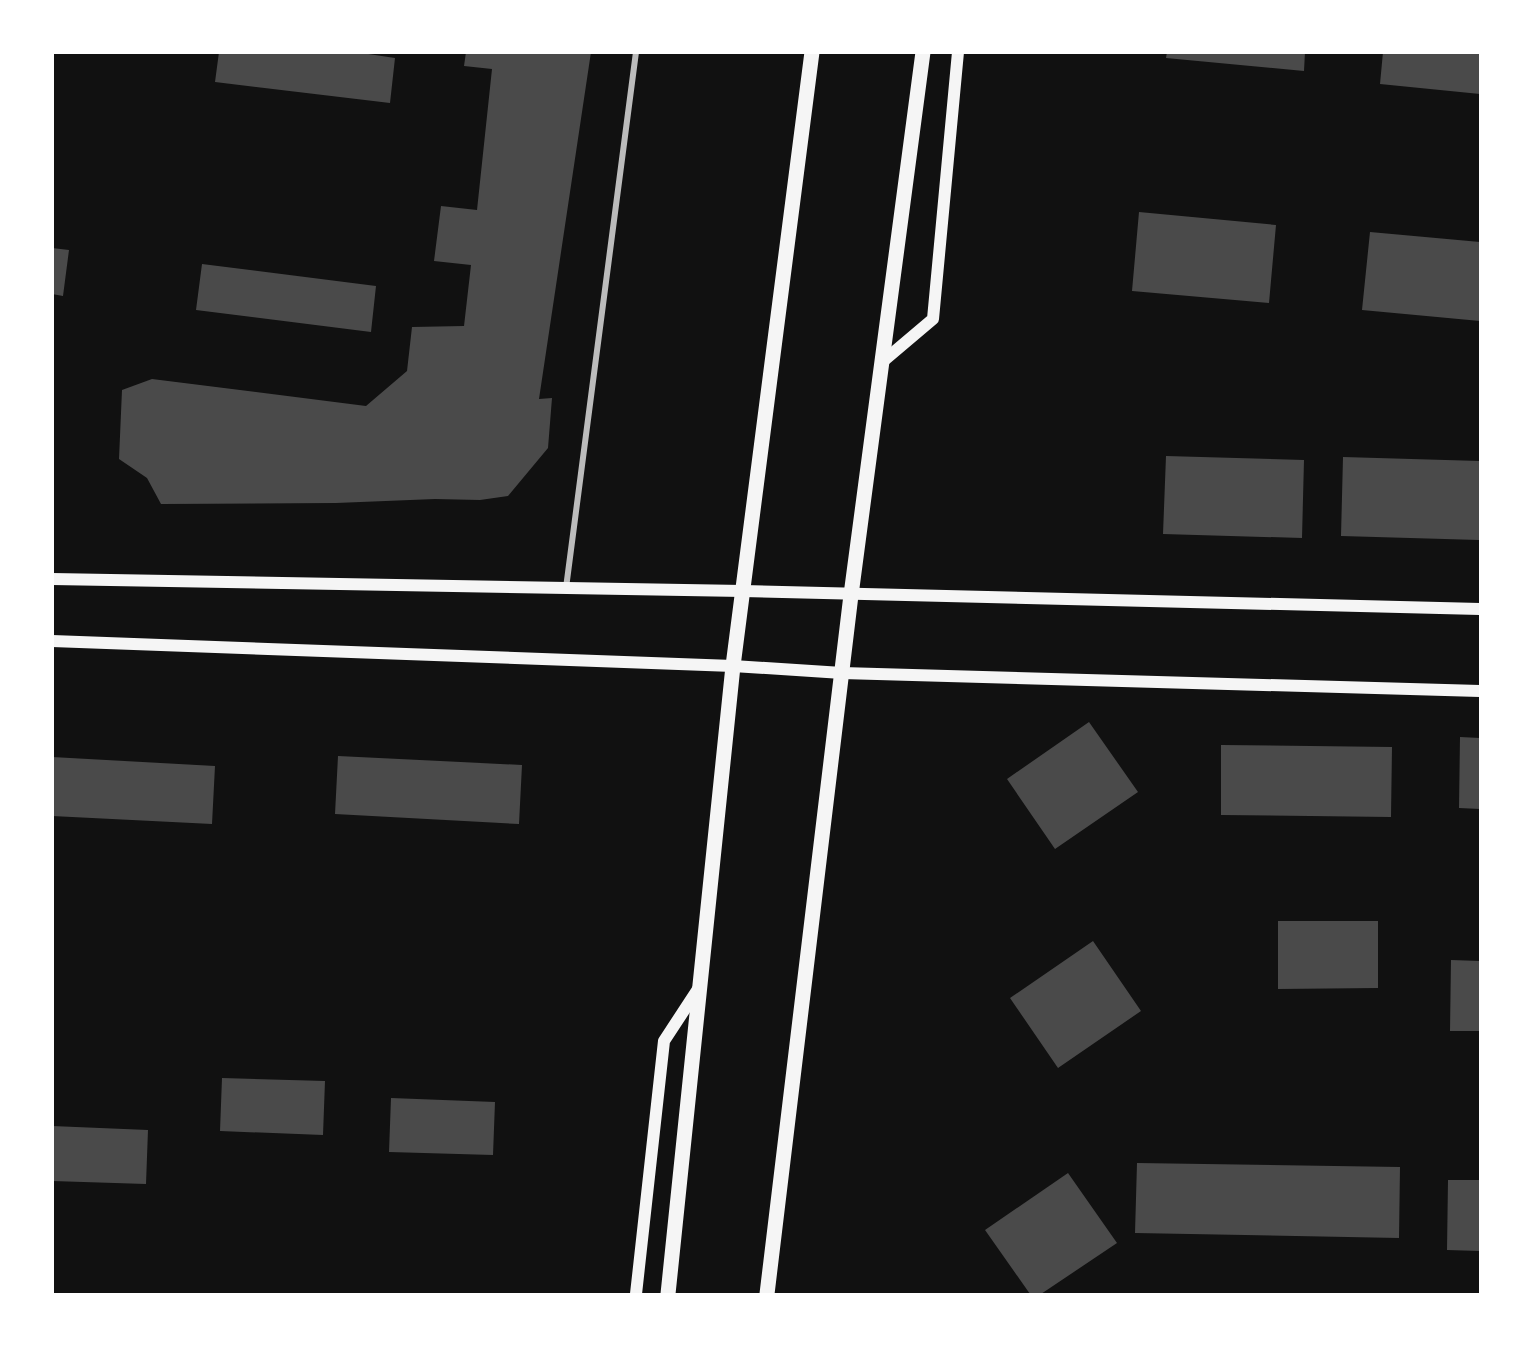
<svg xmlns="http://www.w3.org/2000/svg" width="1533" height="1347" viewBox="0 0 1533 1347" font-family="'Noto Sans',sans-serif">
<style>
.building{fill:#4a4a4a}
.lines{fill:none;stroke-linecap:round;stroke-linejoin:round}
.minor{stroke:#bcbcbc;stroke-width:6}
.secondary{stroke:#f5f5f5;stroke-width:12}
.primary{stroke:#f5f5f5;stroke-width:15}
</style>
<rect width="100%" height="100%" fill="#111"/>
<path class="building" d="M219 52H355L395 58 390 103 215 82Z
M466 52H591L539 399 552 398 548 448 508 496 480 500 435 499 336 503 161 504 147 478 119 459 122 390 152 379 366 406 407 371 412 327 464 326 471 265 434 261 441 206 477 210 492 69 464 66Z
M1167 52H1305L1304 71 1166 58Z
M1383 52H1480V94L1380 84Z
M1139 212 1276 225 1269 303 1132 291Z
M1370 232 1480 242V321L1362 310Z
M52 248 69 250 63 296 52 294Z
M202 264 376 286 371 332 196 310Z
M1166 456 1304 460 1302 538 1163 534Z
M1343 457 1480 461 1479 540 1341 536Z
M1089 722 1138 792 1055 849 1007 779Z
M1460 737 1480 738V809L1459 808Z
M1221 745 1392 747 1391 817 1221 815Z
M338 756 522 765 519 824 335 814Z
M52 757 215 766 212 824 52 816Z
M1278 921H1378V988L1278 989Z
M1093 941 1141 1011 1058 1068 1010 998Z
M1451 960 1480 961V1031H1450Z
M222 1078 325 1081 323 1135 220 1131Z
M391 1098 495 1102 493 1155 389 1152Z
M52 1126 148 1130 146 1184 52 1181Z
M1137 1163 1400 1167 1399 1238 1135 1233Z
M1068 1173 1117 1243 1041 1294H1030L985 1230Z
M1448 1180H1480V1251L1447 1250Z"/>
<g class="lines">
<path class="minor" d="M566 588 636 52"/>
<path class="secondary" d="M881 363 933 319 958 52
M52 579 743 591 1480 609
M52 641 733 666 842 673 1480 691
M636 1294 664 1041 700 986"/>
<path class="primary" d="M668 1294 733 666 812 52
M767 1294 851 595 923 52"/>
</g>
<rect width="1533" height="1347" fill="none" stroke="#ffffff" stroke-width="108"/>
</svg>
